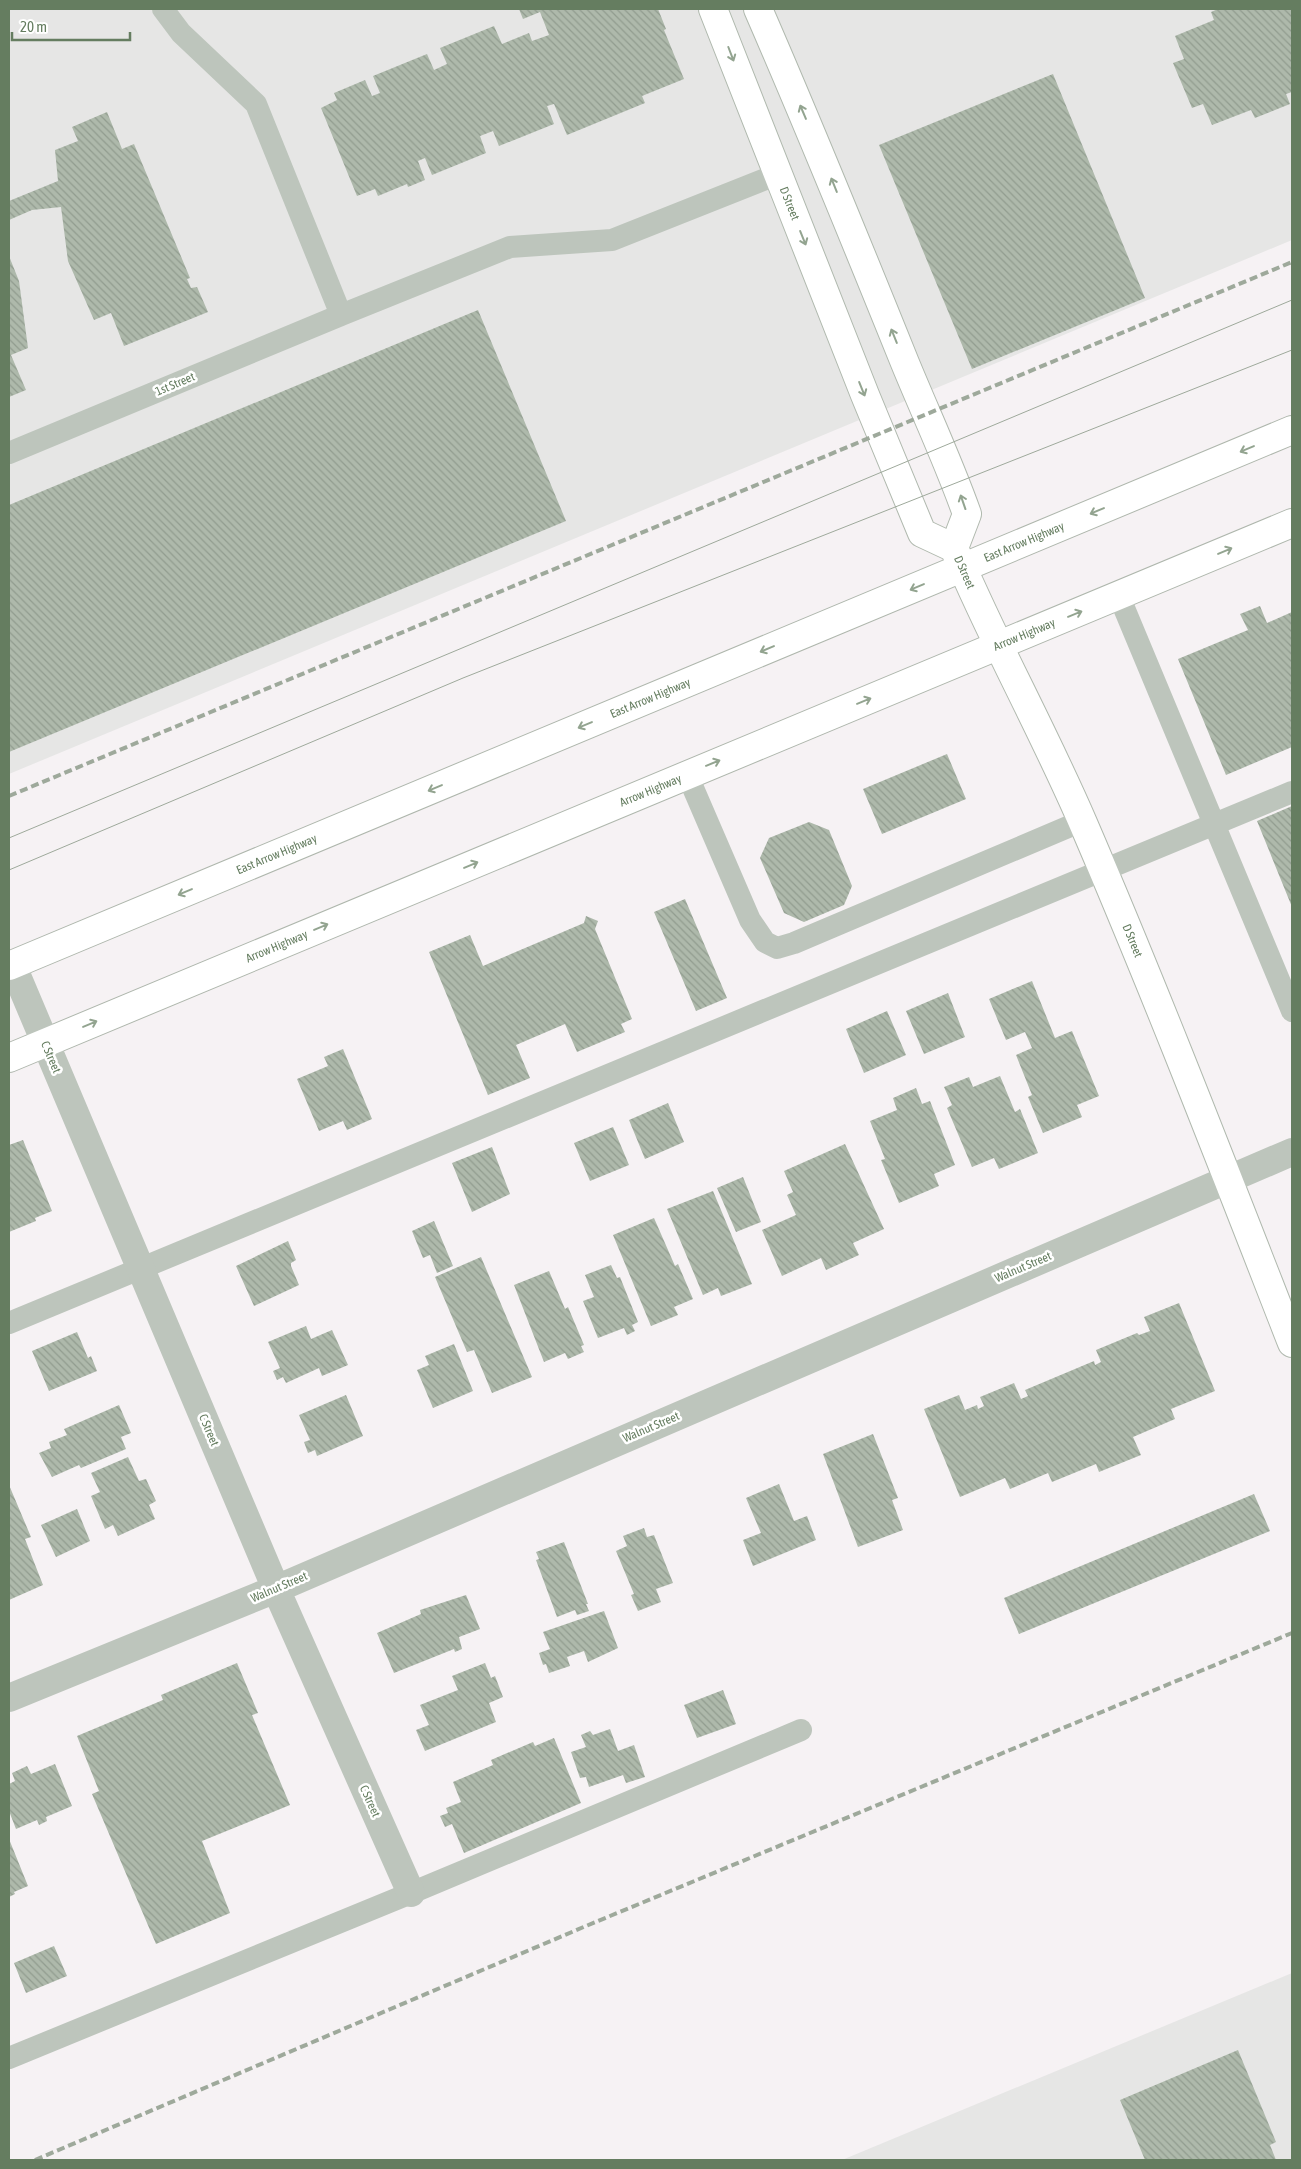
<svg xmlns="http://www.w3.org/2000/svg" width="1301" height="2169" viewBox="0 0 1301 2169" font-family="'Asap Condensed',sans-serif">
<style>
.built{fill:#e6e6e5}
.building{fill:url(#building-back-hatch)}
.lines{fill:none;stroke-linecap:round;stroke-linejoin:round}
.secondary-casing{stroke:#b0b9ae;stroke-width:30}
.primary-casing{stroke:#afb7ad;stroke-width:30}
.lane{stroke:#bdc5bc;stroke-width:22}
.street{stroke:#bdc5bc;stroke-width:28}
.secondary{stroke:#fff;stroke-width:28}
.primary{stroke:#fff;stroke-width:28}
.tram{stroke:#9ea99b;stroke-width:1}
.rail{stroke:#9ea99b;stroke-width:4;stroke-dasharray:8 4;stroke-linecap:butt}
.oneway{stroke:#93a490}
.labels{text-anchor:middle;stroke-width:5;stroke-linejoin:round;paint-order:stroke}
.street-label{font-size:12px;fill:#657d60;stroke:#fff}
</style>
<defs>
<pattern id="building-back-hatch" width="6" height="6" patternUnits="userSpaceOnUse" patternTransform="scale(1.25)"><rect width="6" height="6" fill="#aeb9ab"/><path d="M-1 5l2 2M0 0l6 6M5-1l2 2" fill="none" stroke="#919c8f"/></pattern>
</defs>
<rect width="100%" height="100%" fill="#f6f2f4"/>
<path class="built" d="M9 9H1292V240L9 774Z
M1292 1973V2160H842Z"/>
<path class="building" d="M519 9H658L666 29 664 30 684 79 642 96 645 103 567 135 554 104 547 106 554 124 499 146 493 131 480 136 486 153 432 175 425 158 418 161 425 180 408 187 407 184 378 196 375 189 357 196 321 108 337 100 334 93 365 80 372 96 380 93 373 76 427 54 434 70 447 64 440 48 494 26 502 44 529 33 532 41 549 35 540 12 523 19Z
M1218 9H1292V92L1286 94 1290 104 1255 118 1251 110 1212 125 1203 104 1192 108 1173 63 1184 59 1175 36 1214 20 1211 12Z
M1053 74 1145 298 972 369 879 145Z
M107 112 122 149 134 144 190 278 187 279 191 288 197 287 208 312 124 346 111 313 94 320 68 261 61 207 32 210 9 220V201L58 181 55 150 78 141 72 127Z
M9 256 19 281 28 348 11 355 26 390 9 397Z
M478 310 566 521 9 752V505Z
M1260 606 1267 623 1292 612V747L1226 775 1178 659 1248 630 1240 614Z
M947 754 966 799 882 834 863 789Z
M1292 806V907L1257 821Z
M809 822 829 830 852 886 844 905 804 922 784 913 760 858 769 838Z
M685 899 727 998 696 1011 654 912Z
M586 916 598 921 595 929 632 1019 621 1024 625 1032 577 1052 565 1024 516 1045 530 1078 488 1095 429 952 470 935 483 966 584 923Z
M1032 981 1055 1038 1072 1031 1099 1096 1077 1105 1082 1117 1043 1133 1028 1097 1032 1095 1016 1055 1032 1048 1025 1032 1006 1040 989 999Z
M948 993 965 1037 924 1054 906 1011Z
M887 1011 906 1055 864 1073 846 1029Z
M343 1049 372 1119 347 1130 343 1121 319 1131 297 1079 328 1066 324 1057Z
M1000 1076 1015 1112 1020 1109 1038 1153 999 1169 994 1158 972 1167 947 1108 952 1105 944 1087 969 1077 973 1087Z
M916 1088 922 1104 930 1101 955 1165 934 1174 939 1186 899 1203 881 1160 885 1159 870 1121 897 1110 893 1098Z
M668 1103 684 1142 645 1159 629 1120Z
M613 1127 629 1165 590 1181 574 1143Z
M23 1140 52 1211 35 1218 36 1221 9 1232V1145Z
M845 1144 884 1229 853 1243 859 1255 826 1270 821 1258 782 1276 762 1230 796 1215 787 1195 793 1192 784 1171Z
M492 1147 510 1194 472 1212 452 1163Z
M743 1177 761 1222 736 1232 717 1188Z
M713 1191 752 1284 721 1296 718 1288 703 1295 667 1209Z
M654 1218 675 1266 678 1264 693 1299 674 1307 678 1315 651 1326 613 1235Z
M434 1221 453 1266 437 1273 430 1255 423 1258 412 1231Z
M288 1241 296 1260 291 1263V1266L299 1285 254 1306 236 1266Z
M481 1257 532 1377 492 1393 474 1350 467 1352 435 1277Z
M611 1265 617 1278 620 1277 638 1322 632 1325 635 1331 627 1335 624 1328 598 1338 583 1301 594 1297 585 1275Z
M549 1271 565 1309 568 1307 584 1345 581 1346 584 1352 568 1359 565 1353 544 1362 514 1285Z
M1179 1303 1215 1391 1171 1409 1175 1419 1133 1437 1141 1455 1099 1472 1096 1464 1052 1482 1048 1473 1010 1489 1005 1478 960 1497 924 1409 959 1395 965 1410 977 1405 978 1409 984 1406 980 1397 1014 1383 1021 1399 1028 1396 1025 1390 1094 1361 1095 1365 1101 1362 1096 1350 1137 1333 1139 1335 1150 1331 1144 1317Z
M306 1326 311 1339 332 1330 348 1365 322 1376 319 1368 286 1383 283 1377 277 1380 273 1371 280 1368 268 1342Z
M77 1332 88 1358 91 1356 97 1371 49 1391 32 1351Z
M454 1344 473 1391 433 1408 417 1370 429 1365 425 1356Z
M346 1395 363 1436 317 1456 315 1450 308 1453 304 1442 310 1440 299 1415Z
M119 1405 131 1433 121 1437 126 1449 81 1468 79 1465 52 1477 39 1453 51 1448 49 1442 67 1435 64 1429Z
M873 1434 898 1498 892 1500 903 1530 858 1547 823 1454Z
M128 1457 139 1481 146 1479 156 1501 149 1505 155 1519 118 1536 113 1525 105 1529 91 1496 100 1492 91 1473Z
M779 1484 794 1521 807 1516 816 1540 753 1566 743 1540 761 1533 746 1498Z
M9 1485 31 1537 25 1539 43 1585 9 1600Z
M1254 1494 1270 1531 1019 1634 1004 1598Z
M77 1509 90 1541 56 1557 41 1525Z
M644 1528 647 1537 654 1535 673 1583 656 1589 661 1602 638 1611 631 1595 634 1594 616 1551 627 1546 623 1536Z
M564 1542 588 1604H586L589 1611 577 1615 575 1610 557 1617 536 1560 539 1559 536 1552Z
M466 1595 480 1629 459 1637 462 1649 455 1652 454 1649 394 1673 377 1633 421 1614 420 1610Z
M604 1611 618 1648 588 1662 584 1651 567 1657 570 1666 549 1673 546 1664 543 1665 539 1653 550 1649 543 1632Z
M237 1663 258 1713 252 1715 290 1805 202 1841 230 1913 156 1944 92 1794 99 1791 77 1736 163 1700 161 1695Z
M485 1663 491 1678 495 1676 503 1697 489 1703 496 1722 425 1751 416 1730 429 1725 420 1705 458 1690 452 1676Z
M723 1690 736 1724 697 1738 684 1705Z
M610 1729 618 1751 634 1745 645 1777 626 1783 623 1775 589 1787 586 1777 580 1778 571 1752 586 1747 581 1735 590 1731 593 1735Z
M554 1738 581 1803 464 1853 452 1824 445 1827 440 1816 448 1813 446 1808 461 1802 453 1782 493 1765 491 1760 533 1742 535 1746Z
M55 1764 72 1806 46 1817 47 1821 39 1825 37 1820 16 1829 9 1811V1784L15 1781 12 1773 27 1766 31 1774Z
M9 1839 28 1886 14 1892 15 1894 9 1897Z
M54 1946 67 1976 26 1993 14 1963Z
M1238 2050 1276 2142 1270 2145 1276 2160H1145L1120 2100Z"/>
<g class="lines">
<defs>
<g id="secondary">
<path id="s1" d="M713 9 865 395 922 533 954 548C993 641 1043 730 1083 823 1157 995 1224 1169 1292 1343"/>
<path d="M758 9C809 126 857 244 905 363 926 414 949 463 967 514L954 548"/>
</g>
<g id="primary">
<path id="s2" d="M9 966 1292 430"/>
<path id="s3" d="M9 1058 1292 523"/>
</g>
</defs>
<use href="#secondary" class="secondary-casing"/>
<use href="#primary" class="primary-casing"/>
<path class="lane" d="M163 9 181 33 256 104 341 315 510 247 612 240 778 174
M9 453 341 315
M1119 596 1292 1011
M687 774 750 920 765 942 777 948 794 943 1082 821
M9 1323 1292 792
M9 2058 411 1893 801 1730"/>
<path class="street" d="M12 964 276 1589 411 1893
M9 1698 276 1589 1292 1152"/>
<use href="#secondary" class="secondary"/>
<use href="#primary" class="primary"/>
<path class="tram" d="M9 838 1292 300
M9 870 463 678 1292 350"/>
<path class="rail" d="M9 796 1292 262
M35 2160 586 1926 1292 1633"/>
</g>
<defs><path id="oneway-shaft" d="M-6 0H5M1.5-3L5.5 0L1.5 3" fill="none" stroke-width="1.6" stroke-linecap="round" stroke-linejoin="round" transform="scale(1.25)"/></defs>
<g class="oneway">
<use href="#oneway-shaft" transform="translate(731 54) rotate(69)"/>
<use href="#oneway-shaft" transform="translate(803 112) rotate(-113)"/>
<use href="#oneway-shaft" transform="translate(834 185) rotate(-112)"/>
<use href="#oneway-shaft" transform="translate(803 238) rotate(68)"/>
<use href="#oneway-shaft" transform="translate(894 336) rotate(-112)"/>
<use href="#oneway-shaft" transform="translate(862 389) rotate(68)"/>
<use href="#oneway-shaft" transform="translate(1247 449) rotate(157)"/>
<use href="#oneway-shaft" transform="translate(963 502) rotate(-109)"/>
<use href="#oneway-shaft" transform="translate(1097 511) rotate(157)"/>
<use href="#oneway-shaft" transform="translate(1225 551) rotate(-23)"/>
<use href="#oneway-shaft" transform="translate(917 587) rotate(157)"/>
<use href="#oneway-shaft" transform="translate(1075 614) rotate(-22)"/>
<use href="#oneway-shaft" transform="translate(767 649) rotate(157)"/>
<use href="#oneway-shaft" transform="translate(864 701) rotate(-22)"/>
<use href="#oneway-shaft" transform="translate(585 725) rotate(157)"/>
<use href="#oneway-shaft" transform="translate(713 763) rotate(-22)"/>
<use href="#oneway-shaft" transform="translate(435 788) rotate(157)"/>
<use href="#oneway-shaft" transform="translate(471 865) rotate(-23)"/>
<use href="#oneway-shaft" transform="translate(185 892) rotate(157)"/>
<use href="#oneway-shaft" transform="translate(321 927) rotate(-23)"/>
<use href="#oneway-shaft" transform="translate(90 1024) rotate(-23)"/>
</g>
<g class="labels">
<g class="street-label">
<text dy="4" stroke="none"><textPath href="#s1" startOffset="209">D Street</textPath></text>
<text transform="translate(175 384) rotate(-23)" y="4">1st Street</text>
<text dy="4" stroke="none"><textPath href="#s2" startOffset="1100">East Arrow Highway</textPath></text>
<text dy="4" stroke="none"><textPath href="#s1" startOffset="626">D Street</textPath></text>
<text dy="4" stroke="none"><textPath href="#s3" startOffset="1100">Arrow Highway</textPath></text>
<text dy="4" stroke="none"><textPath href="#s2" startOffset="695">East Arrow Highway</textPath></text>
<text dy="4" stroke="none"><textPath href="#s3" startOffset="695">Arrow Highway</textPath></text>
<text dy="4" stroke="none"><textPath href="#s2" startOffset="290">East Arrow Highway</textPath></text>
<text dy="4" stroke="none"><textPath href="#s1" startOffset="1031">D Street</textPath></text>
<text dy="4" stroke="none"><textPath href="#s3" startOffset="290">Arrow Highway</textPath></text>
<text transform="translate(51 1057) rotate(67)" y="4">C Street</text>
<text transform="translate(1023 1267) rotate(-23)" y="4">Walnut Street</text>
<text transform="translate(651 1427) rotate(-23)" y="4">Walnut Street</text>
<text transform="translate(209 1430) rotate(67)" y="4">C Street</text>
<text transform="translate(279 1587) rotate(-23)" y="4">Walnut Street</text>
<text transform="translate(370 1801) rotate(66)" y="4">C Street</text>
</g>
</g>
<rect width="1301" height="2169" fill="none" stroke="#657d60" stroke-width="20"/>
<path d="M12 32v8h118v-8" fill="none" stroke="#657d60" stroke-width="2.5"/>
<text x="20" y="32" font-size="15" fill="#657d60" stroke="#ffffff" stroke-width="4" paint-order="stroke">20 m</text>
</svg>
